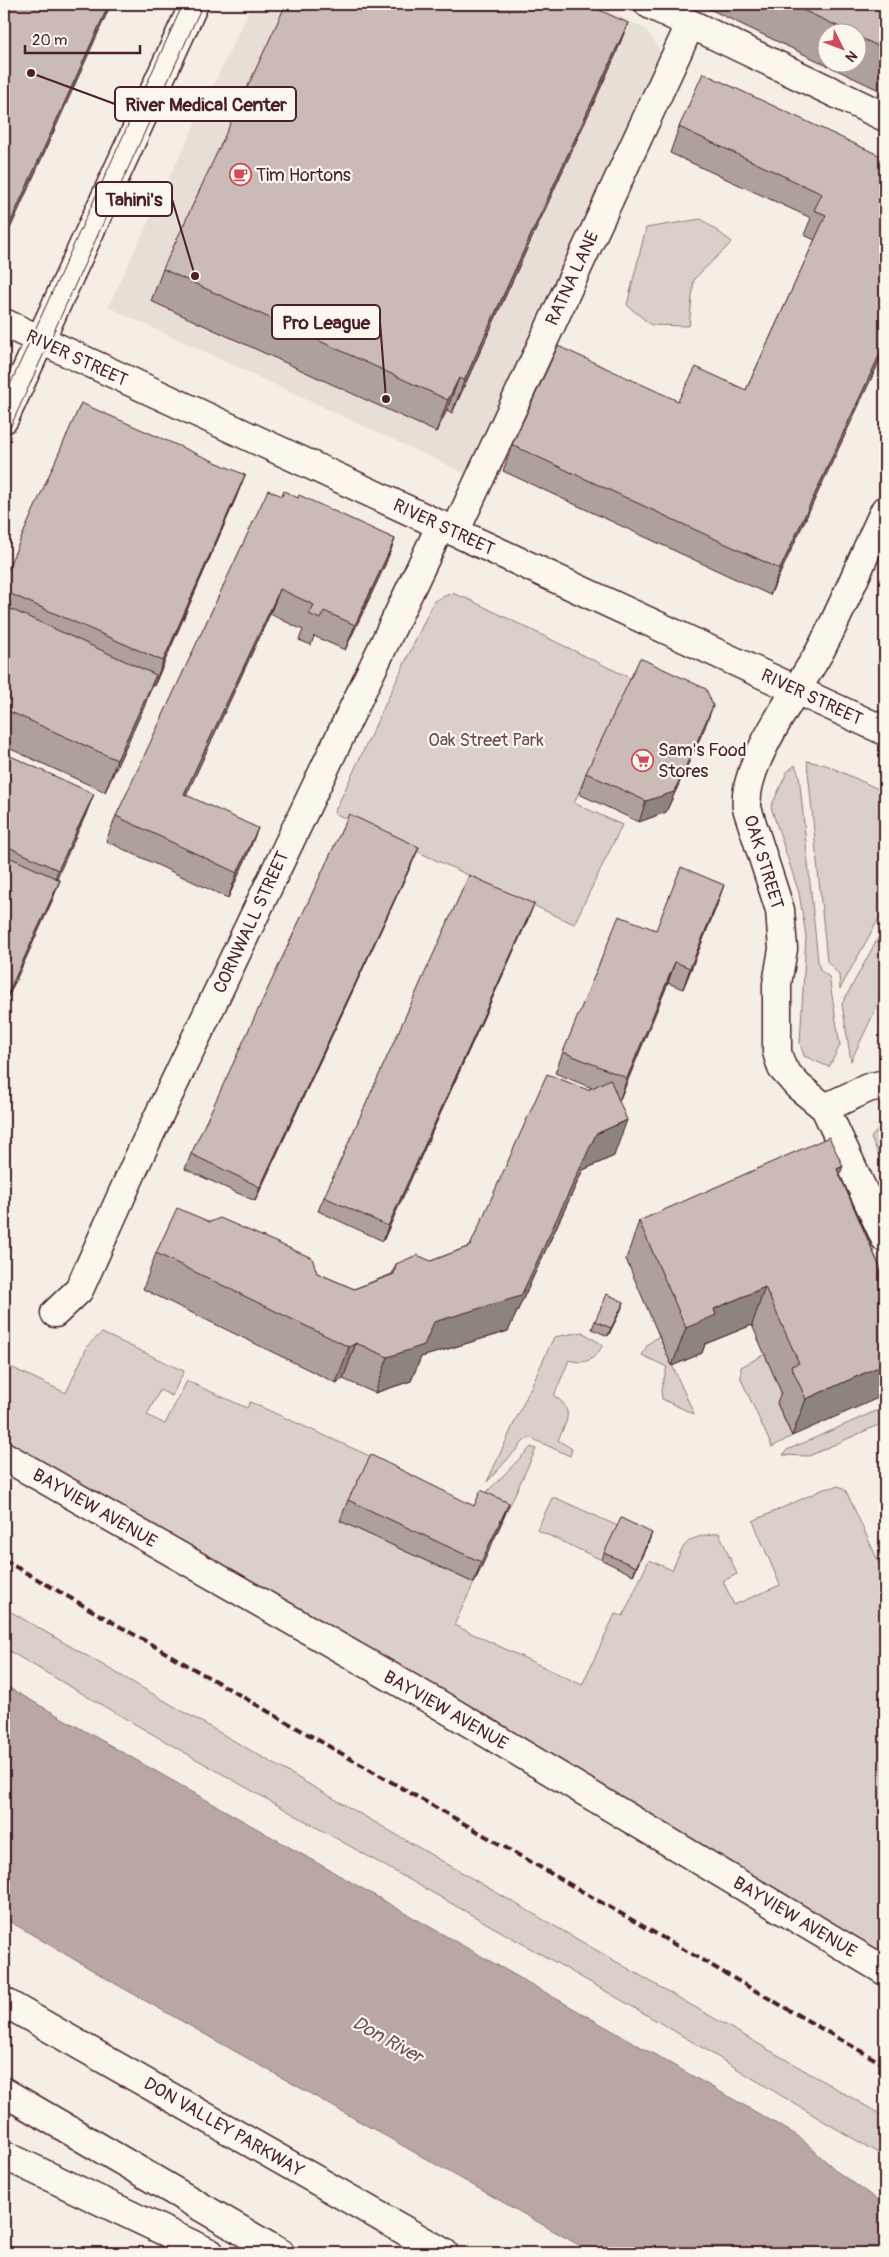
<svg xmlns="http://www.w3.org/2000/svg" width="889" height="2257" viewBox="0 0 889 2257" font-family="Pangolin,sans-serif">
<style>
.built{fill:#e7dfd6}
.green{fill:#dbd0c9;stroke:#92787a}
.water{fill:#baa7a5;stroke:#8d7174}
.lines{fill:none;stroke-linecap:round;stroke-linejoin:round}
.minor-casing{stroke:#4a1f2b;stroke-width:31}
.major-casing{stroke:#4a1f2b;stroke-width:31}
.highway-casing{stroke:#4a1f2b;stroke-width:31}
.minor{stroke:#fbf7ec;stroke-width:28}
.major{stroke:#fbf7ec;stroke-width:28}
.highway{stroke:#fbf7ec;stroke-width:28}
.tram{stroke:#4a1f2b;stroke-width:1}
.rail{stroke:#4a1f2b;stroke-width:4;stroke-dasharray:8 4;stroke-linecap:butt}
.wall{fill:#aea19d;stroke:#4a1f2b;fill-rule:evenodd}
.shaded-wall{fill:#8d837f;stroke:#4a1f2b}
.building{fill:#cabbb6;stroke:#4a1f2b}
.labels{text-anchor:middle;stroke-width:4.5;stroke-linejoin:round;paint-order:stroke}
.poi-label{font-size:18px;fill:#4a1f2b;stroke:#fbf7ec;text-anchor:start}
.street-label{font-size:18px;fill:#4a1f2b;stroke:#fbf7ec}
.park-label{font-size:18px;fill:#6e4b52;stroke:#fbf7ec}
.water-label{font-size:19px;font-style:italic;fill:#714f56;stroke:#fbf7ec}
.leader{fill:none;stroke:#4a1f2b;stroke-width:2}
.callout-dot{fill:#4a1f2b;stroke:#fbf7ec;stroke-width:2}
.callout{fill:#fbf7ec;stroke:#4a1f2b;stroke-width:2}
.callout-label{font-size:19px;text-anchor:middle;font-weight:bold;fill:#4a1f2b}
</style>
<rect width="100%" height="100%" fill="#f4eee4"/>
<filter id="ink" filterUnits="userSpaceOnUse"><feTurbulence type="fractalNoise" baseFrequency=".02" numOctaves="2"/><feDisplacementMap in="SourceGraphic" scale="10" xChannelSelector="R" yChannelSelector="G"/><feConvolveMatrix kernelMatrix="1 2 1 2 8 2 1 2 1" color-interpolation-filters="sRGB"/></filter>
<g filter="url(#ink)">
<path class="built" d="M252 4H595L646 29 664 57 471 476 108 307Z"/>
<path class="green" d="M701 219 732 242 694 279 689 326 651 325 627 305 646 228Z
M452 593 468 599 632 679 574 803 622 825 574 924 334 813 434 601Z
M807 761 826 765 885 792V907L840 989 839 975 827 961Z
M795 765 799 775 818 961 820 970 829 977 840 1045 829 1067 804 1056 800 1043 806 936 799 893 771 807 787 772Z
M885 925V997L881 998 851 1061 842 1004Z
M885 1120V1169L871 1138Z
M582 1332 603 1345C594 1360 586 1365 569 1360L554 1396C575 1409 567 1421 558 1440L572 1449 570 1456 531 1438 524 1441 487 1482 554 1337Z
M102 1333 184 1371 172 1396 160 1390 147 1415 165 1424 187 1381 247 1408 250 1402 372 1457 341 1521 474 1583 454 1625 582 1685 615 1614 623 1616 649 1560 672 1570C686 1539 686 1538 719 1533L737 1574 723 1581 734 1605 780 1585 753 1521 824 1489 839 1486 846 1491 885 1576V1955L4 1442V1364L66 1393 88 1345Z
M659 1336 694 1414 662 1399 661 1390 667 1367 642 1355 648 1344Z
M765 1354 785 1400 777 1404 792 1436 772 1447 741 1379V1367Z
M885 1407V1422L809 1456 783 1455 787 1450Z
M531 1447 536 1449 501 1524 486 1493Z
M552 1498H556L618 1526 602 1560 537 1530Z
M4 1608 885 2117V2157C800 2109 719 2056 635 2008 425 1887 213 1771 4 1648Z"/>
<path class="water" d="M4 1685 798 2136 839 2173 885 2205V2253H593L121 1987 4 1918Z"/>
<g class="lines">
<defs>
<path id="minor" d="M649 4 885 117
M4 323 885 731
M4 419 194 4
M455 532 690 25
M885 1084 868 1088 825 1108 885 1238
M825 1108 798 1086 782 1068 777 1052V984L783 949 780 910 747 808C741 765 799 689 820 651 844 606 863 556 885 510
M55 1313 79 1290 138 1159 441 525"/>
<path id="major" d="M4 1456 440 1705 885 1971"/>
<path id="highway" d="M4 2002 444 2253
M4 2092 280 2253
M4 2155 210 2253"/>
</defs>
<use href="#minor" class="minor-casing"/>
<use href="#major" class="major-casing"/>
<use href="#highway" class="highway-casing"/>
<use href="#minor" class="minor"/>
<use href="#major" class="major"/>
<use href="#highway" class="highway"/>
<path class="tram" d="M4 398 183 4
M4 441 203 4"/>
<path class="rail" d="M4 1560 885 2065"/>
</g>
<path class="wall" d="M4 4H111L4 242Z
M699 4H885V93ZM826 32H856V62H826Z
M616 54 452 413 447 410 436 432 151 301 163 269Z
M679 127 885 158V349L770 595 503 471 512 445 678 401 746 390 815 240 804 235 811 218 670 153Z
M245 475 235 500 154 686 152 685 144 707 105 792 4 746V577Z
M282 496 298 498 395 539 385 565 345 650 314 636 311 645 299 640 303 630 270 614 186 795 248 854 228 898 106 841 116 816Z
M705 727 666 812 639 822 579 794 586 773Z
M4 753 86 814 56 878 60 880 52 901 4 1006Z
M419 847 413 861 255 1201 185 1169 191 1154Z
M717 905 683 989 668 983 620 1099H618L614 1156 583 1170 508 1331 421 1357 411 1381 375 1393 343 1379 336 1383 143 1289 156 1253 317 1273 354 1289 392 1274 396 1264 431 1261 470 1246 588 1090 592 1088 555 1073 563 1052 656 930Z
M528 919 383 1241 318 1211 324 1197Z
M840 1174 885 1279 792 1436 777 1403 781 1392 752 1325 705 1344 702 1353 672 1366 626 1259 639 1221Z
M624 1302 608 1336 592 1329 595 1321Z
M348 1500 474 1506 509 1503 501 1524 474 1583 340 1521Z
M649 1541 633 1575 602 1560 604 1553Z"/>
<path class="shaded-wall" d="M109 4H111L4 242 11 221Z
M628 23 616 54 452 413 464 381Z
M885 343V349L770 595 780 569Z
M459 378 447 410 436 432 448 400Z
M245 475 235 500 154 686 163 661Z
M395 539 385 565 345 650 355 625Z
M280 589 270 614 175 820 184 794Z
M156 675 144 707 105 792 117 760Z
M713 706 705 727 666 812 639 822 646 801Z
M94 794 86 814 51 891 58 870Z
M258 828 248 854 228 898 237 873Z
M419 847 413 861 255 1201 260 1187Z
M60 880 52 901 4 1006V1002Z
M724 885 717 905 683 989 690 968Z
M534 904 528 919 383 1241 388 1226Z
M675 962 668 983 620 1099 627 1078Z
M627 1120 614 1156 583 1170 508 1331 421 1357 411 1381 375 1393 388 1357 596 1134Z
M843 1166 829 1204 837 1169Z
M765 1287 752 1325 705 1344 702 1353 672 1366 686 1328 714 1309Z
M624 1302 621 1310 608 1336 611 1328Z
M356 1343 343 1379 336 1383 349 1347Z
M885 1364V1395L792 1436 806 1399Z
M509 1503 501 1524 474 1583 481 1562Z
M652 1533 649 1541 633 1575 636 1567Z"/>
<path class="building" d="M4 4H109L11 221 4 218Z
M286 4H586L628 23 464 381 459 378 448 400 163 269Z
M790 4H885V49L856 36V32H850Z
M703 73 885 158V343L780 569 512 445 558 346 678 401 696 367 746 390 826 215 814 210 822 194 679 127Z
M81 403 245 475 163 661 4 591V577Z
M268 490 282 496 284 491 298 498 299 495 395 539 355 625 324 611 320 619 309 614 314 605 280 589 184 794 258 828 237 873 116 816Z
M4 606 156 675 117 760 4 709Z
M640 658 706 689 713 706 674 792 646 801 586 773Z
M4 753 94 794 58 870 4 845Z
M349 814 419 847 260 1187 191 1154Z
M4 855 60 880 4 1002Z
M681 867 724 885 690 968 675 962 627 1078 563 1052 619 916 656 930Z
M469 875 534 904 388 1226 324 1197Z
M547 1074 588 1090 610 1079 627 1120 596 1134 521 1296 434 1322 424 1345 388 1357 356 1343 349 1347 156 1253 177 1208 210 1222 220 1218 312 1258 317 1273 354 1289 394 1274 396 1264 417 1255 431 1261 470 1246Z
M829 1137 843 1166 837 1169 885 1279V1364L806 1399 791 1366 799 1363 765 1287 714 1309 716 1315 686 1328 639 1221Z
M607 1294 624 1302 611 1328 595 1321Z
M371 1455 474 1506 481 1490 509 1503 481 1562 348 1500Z
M621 1518 652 1533 636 1567 604 1553Z"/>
</g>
<defs>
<symbol id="cafe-ring" viewBox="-11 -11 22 22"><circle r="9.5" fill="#fbf7ec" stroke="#d1495b" stroke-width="1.5"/><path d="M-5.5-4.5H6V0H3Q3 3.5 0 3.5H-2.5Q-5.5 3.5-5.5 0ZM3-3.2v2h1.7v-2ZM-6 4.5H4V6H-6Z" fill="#d1495b"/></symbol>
<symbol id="supermarket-ring" viewBox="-11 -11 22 22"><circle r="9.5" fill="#fbf7ec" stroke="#d1495b" stroke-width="1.5"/><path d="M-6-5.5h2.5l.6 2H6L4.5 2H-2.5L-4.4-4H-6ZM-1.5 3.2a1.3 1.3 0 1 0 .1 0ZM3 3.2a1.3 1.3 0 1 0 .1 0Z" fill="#d1495b"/></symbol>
</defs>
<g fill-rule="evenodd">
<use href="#cafe-ring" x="228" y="162" width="25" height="25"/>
<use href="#supermarket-ring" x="630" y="748" width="25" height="25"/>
</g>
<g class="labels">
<g class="poi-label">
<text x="256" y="181">Tim Hortons</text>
<text x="658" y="756">Sam's Food<tspan x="658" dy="21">Stores</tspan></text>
</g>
<g class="street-label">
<text transform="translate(572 278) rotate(-65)" y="6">RATNA LANE</text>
<text transform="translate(77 358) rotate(25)" y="6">RIVER STREET</text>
<text transform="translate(444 527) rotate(25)" y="6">RIVER STREET</text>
<text transform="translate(812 697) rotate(25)" y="6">RIVER STREET</text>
<text transform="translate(764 862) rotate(73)" y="6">OAK STREET</text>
<text transform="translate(251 922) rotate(-65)" y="6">CORNWALL STREET</text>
<text transform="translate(95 1508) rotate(30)" y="6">BAYVIEW AVENUE</text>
<text transform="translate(446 1710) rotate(30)" y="6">BAYVIEW AVENUE</text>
<text transform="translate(795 1917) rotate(31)" y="6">BAYVIEW AVENUE</text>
<text transform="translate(224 2127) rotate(30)" y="6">DON VALLEY PARKWAY</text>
</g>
<g class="park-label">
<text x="486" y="746">Oak Street Park</text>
</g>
<g class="water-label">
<text transform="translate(388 2039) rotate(29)" y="7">Don River</text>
</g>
</g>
<path class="leader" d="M31 73L115 104M195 276L172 199M386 399L380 322"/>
<g class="callout-dot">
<circle cx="31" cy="73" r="5"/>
<circle cx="195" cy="276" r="5"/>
<circle cx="386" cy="399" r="5"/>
</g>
<g class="callout">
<rect x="115" y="87" width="181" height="34" rx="5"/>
<rect x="96" y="182" width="76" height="34" rx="5"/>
<rect x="272" y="305" width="108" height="34" rx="5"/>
</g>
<g class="callout-label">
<text x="206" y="111">River Medical Center</text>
<text x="134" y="206">Tahini's</text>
<text x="326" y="329">Pro League</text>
</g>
<rect width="889" height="2257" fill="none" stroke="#fbf7ec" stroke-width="20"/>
<rect x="10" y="10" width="869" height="2237" fill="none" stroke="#4a1f2b" stroke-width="2" filter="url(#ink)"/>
<g transform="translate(842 48) rotate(132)"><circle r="24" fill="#fbf7ec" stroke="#b4a19f"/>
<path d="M0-4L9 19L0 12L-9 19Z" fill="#d1495b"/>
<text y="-8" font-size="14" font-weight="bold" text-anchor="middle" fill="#4a1f2b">N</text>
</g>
<path d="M25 45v8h115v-8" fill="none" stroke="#4a1f2b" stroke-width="2.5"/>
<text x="32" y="45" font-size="15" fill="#4a1f2b" stroke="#fbf7ec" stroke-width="4" paint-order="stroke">20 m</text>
</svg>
